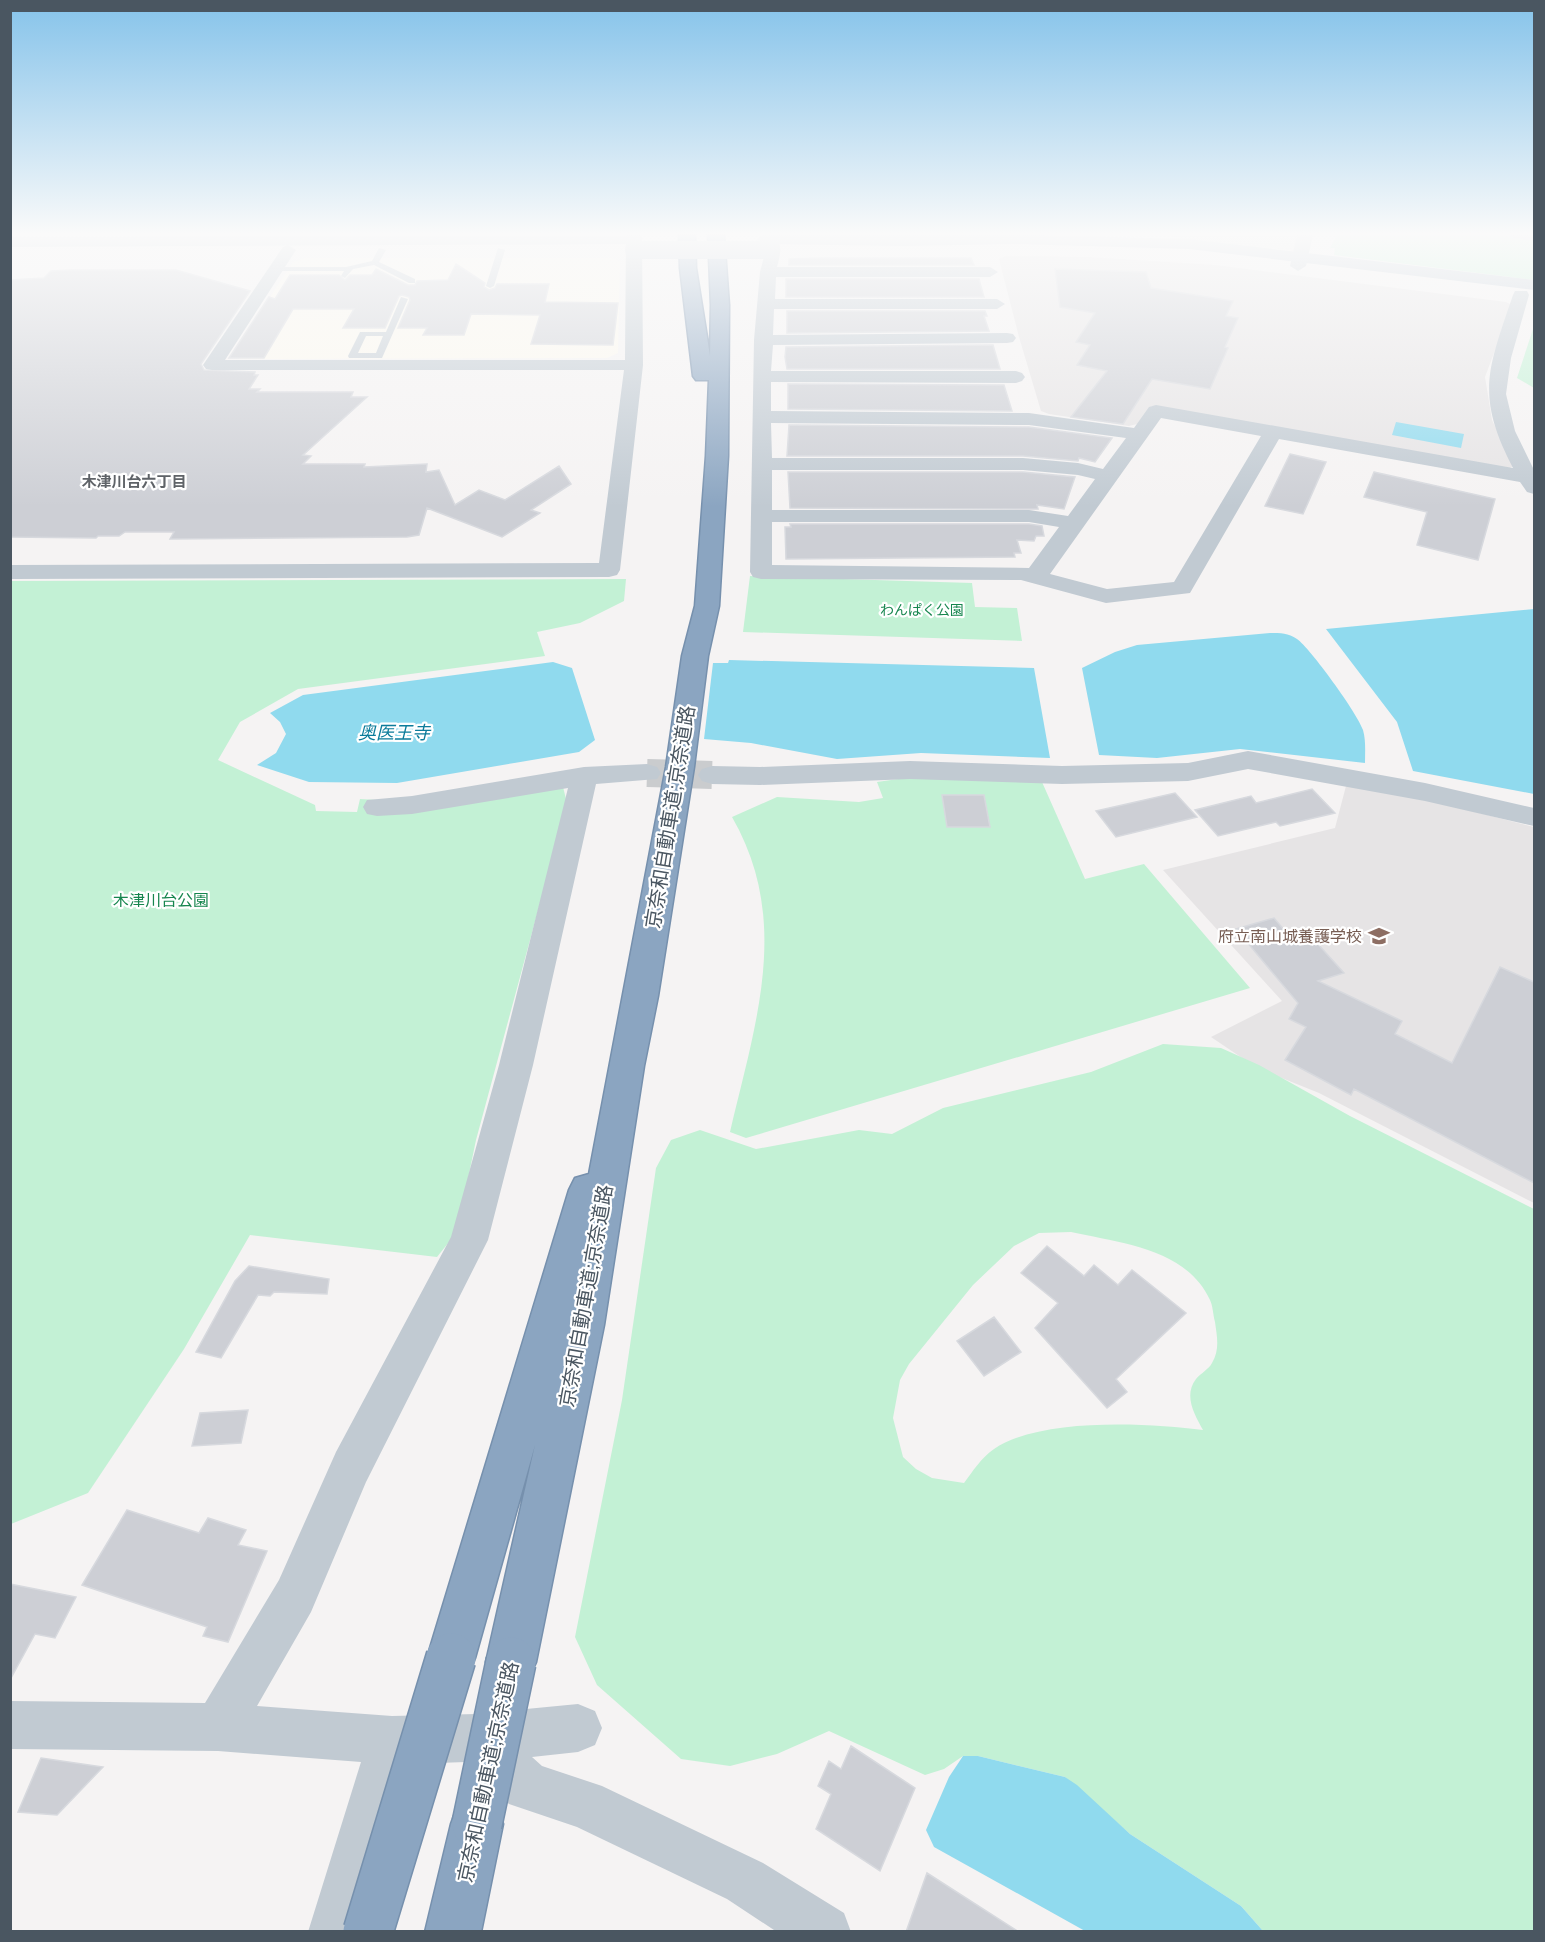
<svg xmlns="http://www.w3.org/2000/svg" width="1545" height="1942" viewBox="0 0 1545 1942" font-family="Helvetica,'Noto Sans JP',sans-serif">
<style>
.commercial{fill:#fdf9ef}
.education{fill:#e6e4e5}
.green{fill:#c3f1d5;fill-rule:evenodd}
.water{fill:#90daee}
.building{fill:#cdcfd5;stroke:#d7d9de;stroke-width:1.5}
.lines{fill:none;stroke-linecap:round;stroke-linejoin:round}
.minor-tunnel{stroke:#caccce;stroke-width:28;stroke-dasharray:28 14;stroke-linecap:butt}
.motorway-casing{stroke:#7690ad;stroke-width:3}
.service{fill:#c1cad2;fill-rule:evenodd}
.minor{fill:#c1cad2;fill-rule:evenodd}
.secondary{fill:#c1cbd6;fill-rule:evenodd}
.motorway{fill:#8ba5c1;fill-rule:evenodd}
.motorway-bridge-casing{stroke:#7690ad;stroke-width:52;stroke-linecap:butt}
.secondary-bridge{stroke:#c1cbd6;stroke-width:18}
.motorway-bridge{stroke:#8ba5c1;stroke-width:49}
.labels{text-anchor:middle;stroke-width:4.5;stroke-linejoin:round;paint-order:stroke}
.far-park-label{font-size:14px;fill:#17864f;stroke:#fff}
.far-neighbourhood-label{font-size:15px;font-weight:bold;fill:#5f6368;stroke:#fff}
.park-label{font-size:16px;fill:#17864f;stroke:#fff}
.education-label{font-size:16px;fill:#785e54;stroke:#fff;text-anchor:end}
.water-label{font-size:18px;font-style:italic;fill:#0c7c9b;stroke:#fff}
.near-street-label{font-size:20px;fill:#4a5661;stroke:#fff}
</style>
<rect width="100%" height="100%" fill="#f5f3f3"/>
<path class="commercial" d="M305 258H611L620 261 618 353 607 358 240 359 232 355 293 262Z"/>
<path class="education" d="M1171 235H1298L1294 251 1171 237Z
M1006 256 1089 257 1215 265 1506 302 1512 305 1485 377 1492 420 1514 466 1507 469 1152 406 1137 424 1129 426 1049 414 1041 411 1019 337 999 259Z
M1346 786 1421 798 1534 827V1203L1319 1093 1257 1068 1211 1037 1282 1001 1163 870 1335 828Z"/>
<path class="green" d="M1337 235H1496L1534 240V280L1334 255 1335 248H1330Z
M1534 326V388L1517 378Z
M750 576 972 583 975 607 1017 608 1022 641 743 632Z
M626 579 624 601 580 623 537 632 545 656 298 689 240 722 218 760 315 805 316 811 357 812 360 799 395 801 560 775 567 803 476 1140 457 1232 437 1257 250 1235 184 1349 88 1493 11 1524V581Z
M905 778 1042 782 1085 879 1144 864 1250 988 746 1138 730 1132C755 1024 792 921 732 817L777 797 859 802 883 798 877 782Z
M1163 1044 1221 1048 1259 1065 1350 1116 1534 1209V1931H1263L1241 1906 1130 1834 1065 1777 978 1756H963L944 1769 925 1775 829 1731 777 1754 730 1766 681 1759 597 1685 575 1637 622 1400 656 1168 671 1140 700 1130 756 1149 859 1130 892 1134 943 1108 1091 1072ZM1071 1232C1120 1243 1186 1248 1210 1300 1213 1306 1213 1315 1215 1322 1217 1337 1220 1349 1212 1363 1209 1369 1201 1373 1196 1379 1183 1396 1195 1415 1203 1430 1149 1423 1041 1417 994 1449 981 1458 973 1471 964 1483L932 1478 916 1469 903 1457 893 1418 900 1380 909 1364 973 1285 1014 1246 1039 1233Z"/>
<path class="water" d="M1396 422 1464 434 1461 448 1392 435Z
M1534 609V794L1413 771 1397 722 1326 629Z
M1270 633C1281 633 1288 633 1297 639 1310 648 1358 714 1363 730 1366 740 1365 753 1365 763L1240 749 1157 758 1099 755 1082 668 1115 652 1137 645Z
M729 660 1034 668 1050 758 921 753 837 759 751 743 704 739 713 663H728Z
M553 662 572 668 595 740 579 752 397 783 309 782 257 765 276 753 286 734 280 722 270 713 303 695Z
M963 1756H978L1065 1777 1077 1785 1130 1834 1241 1906 1263 1931H1085L934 1847 926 1830 949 1777Z"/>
<path class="building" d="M820 258H971L974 265H789V259Z
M456 264 485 283 484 287 489 290 495 288 497 284H549L545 302 618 303 613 345 531 344 540 315 471 314 464 335H423L427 328H398L410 300 409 297 402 295 399 296 385 328H343L354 309H293L264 358H229L269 297 275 299 290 275H339L345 280 350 275H372L376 269 408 285H415L417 281 448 280Z
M1055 269 1146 272 1151 288 1233 301 1226 316 1238 318 1225 347 1228 348 1210 389 1152 379 1123 424 1071 417 1107 371 1077 365 1090 345 1076 342 1095 313 1060 307Z
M69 270H176L250 291 201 364 204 370 255 372 254 375H258L249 389H260L257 392H353L351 397H367L303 455 311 456 303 464H365L364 467 427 464 426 472 439 470 455 505 479 490 505 500 559 466 571 484 531 510 540 513 502 537 427 508 419 535 407 537 170 539 174 532H125L119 536H98L96 538 10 537V280L44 278 51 271Z
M786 279H979L984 297H786Z
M787 311H985L987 316H984L989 331 787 333Z
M993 345 1000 369H787L785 357 786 347Z
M788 384 1004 385 1012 411 788 409Z
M789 425 1029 427 1112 438 1095 462 1079 458 1078 461 1023 456H787Z
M1290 454 1326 462 1303 514 1265 506Z
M788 472H1023L1075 477 1064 509 1037 505 1038 509 790 508Z
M1374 472 1495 499 1478 560 1417 545 1427 512 1364 497Z
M790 524H1029L1042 526 1044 536H1036L1034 541 1017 540 1021 553H1014L1015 557 786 559 785 527H791Z
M1312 789 1335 813 1280 826 1276 822 1218 836 1195 810 1251 796 1256 803Z
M1175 793 1197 817 1116 837 1096 811Z
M942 795H984L990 827H947Z
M1274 918 1290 937 1307 932 1344 973 1318 981 1402 1021 1395 1034 1452 1063 1500 967 1534 982V1183L1354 1089 1351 1095 1285 1060 1306 1027 1289 1019 1298 1003 1236 929Z
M1047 1246 1084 1276 1094 1265 1118 1285 1132 1270 1186 1313 1116 1379 1127 1392 1107 1408 1035 1328 1058 1303 1021 1273Z
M249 1266 329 1279 327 1294 274 1292 270 1296 258 1295 221 1358 196 1352 235 1281Z
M994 1317 1021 1352 984 1376 957 1341Z
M248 1410 241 1443 192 1446 200 1413Z
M127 1510 199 1533 208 1518 246 1530 238 1545 267 1551 228 1642 203 1636 207 1627 82 1585Z
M10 1584 76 1597 55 1638 35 1634 10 1680Z
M851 1746 915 1788 880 1871 816 1829 831 1794 818 1786 829 1761 841 1769Z
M41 1758 103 1767 57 1815 18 1812Z
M927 1873 1019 1932H906Z"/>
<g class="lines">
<path class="minor-tunnel" d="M647 773 712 775"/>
<defs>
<path id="motorway" d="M679 235H695L696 268 710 356 711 305 708 235H724L729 305 728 456 719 606 708 656 694 767 658 996 644 1066 604 1325 536 1662 528 1679 511 1687 494 1679 486 1662 535 1445 475 1658 468 1675 451 1682 434 1675 427 1658 569 1190 575 1178 589 1174 666 767 682 656 695 606 706 456 709 380H696L693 376 680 268Z
M477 1798 496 1805 503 1824 481 1932H425L451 1824 458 1805Z"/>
</defs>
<use href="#motorway" class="motorway-casing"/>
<path class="service" d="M379 248 386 250 379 262 415 279V283H409L374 265 353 269 345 278 341 276 344 271H276L272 269 276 267H346L372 261Z
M498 248 505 250 494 286 490 288 486 286Z
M401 297 408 299 382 358H349L348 356 360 332H386ZM366 336H383L376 353H358Z"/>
<path class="minor" d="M626 235H642L643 365 620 570 617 575 609 577 10 579V565L599 563 624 370H212L206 369 203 365 283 247 288 245 296 250 225 360H625Z
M1297 235H1313L1306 266 1298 271 1290 266Z
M1510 235H1534V241L1513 238Z
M766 236H776C783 247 780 255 777 267H990L998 272 990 277H776L775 299H997L1005 304 997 309H774L773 335 1007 333 1013 334 1016 338 1013 342 1007 343 773 345 771 371H1016L1022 373 1025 377 1022 381 1016 383 771 382V411L1029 413 1134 428 1149 407 1156 405 1513 468C1475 395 1488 369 1513 295L1515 291H1527L1529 295 1511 358 1506 394 1515 431 1534 470V494L1527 492 1520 482 1279 439 1190 593 1106 603 1021 580 761 579 753 577 750 572 754 340 760 272 766 249 763 239ZM1161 418 1261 436 1174 582 1107 589 1050 574ZM771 423 1029 425 1126 438 1103 469 1078 463 1023 458H772ZM772 470H1023L1078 475 1095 479 1068 516 1029 510H772ZM772 522H1029L1059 527 1029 568 772 565Z
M1248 751 1425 783 1534 808V826L1425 801 1248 769 1188 781 1062 784 910 779 760 785 712 784 702 781 698 775 702 769 712 766 760 767 910 761 1062 766 1188 763Z
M647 764 657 767 661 773 657 779 596 784 533 1065 488 1240 366 1482 311 1612 257 1706 392 1716 476 1714 578 1704 595 1711 602 1728 595 1745 578 1752 532 1757 542 1766 602 1786 763 1863 844 1913 851 1932H777L727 1899 577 1827 509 1804 466 1762 409 1764 361 1932H308L361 1762 218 1751 10 1749V1701L205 1703 279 1580 336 1452 451 1237 499 1065 568 788 412 814 377 816 367 814 363 807 367 800 412 796 584 767Z"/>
<path class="secondary" d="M1041 235 1189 239 1534 280V290L1189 249 1013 244 904 246 765 244 757 239 762 235Z
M634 236 640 238 642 241 640 244 10 247V237Z"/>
<use href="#motorway" class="motorway"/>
<defs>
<path id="motorway-bridge" d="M477 1824 511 1662
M368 1932 451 1658"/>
</defs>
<use href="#motorway-bridge" class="motorway-bridge-casing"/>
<path class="secondary-bridge" d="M634 250H766"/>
<use href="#motorway-bridge" class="motorway-bridge"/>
</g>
<linearGradient id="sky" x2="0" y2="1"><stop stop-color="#85c3ea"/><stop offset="0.46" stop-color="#fafafa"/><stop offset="1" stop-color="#fafafa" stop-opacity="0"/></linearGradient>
<rect width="1545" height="507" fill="url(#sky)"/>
<defs>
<symbol id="school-bare" viewBox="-9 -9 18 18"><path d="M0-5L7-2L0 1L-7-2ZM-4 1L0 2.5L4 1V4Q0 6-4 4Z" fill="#8d6e63" stroke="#fff" stroke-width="2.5" paint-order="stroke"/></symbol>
</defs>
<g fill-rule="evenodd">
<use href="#school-bare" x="1364" y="921" width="30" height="30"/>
</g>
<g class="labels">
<g class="far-park-label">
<text x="922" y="615">わんぱく公園</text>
</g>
<g class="far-neighbourhood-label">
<text x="134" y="487">木津川台六丁目</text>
</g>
<g class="park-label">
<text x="161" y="906">木津川台公園</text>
</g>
<g class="education-label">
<text x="1362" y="942">府立南山城養護学校</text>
</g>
<g class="water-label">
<text x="394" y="739">奥医王寺</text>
</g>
<g class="near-street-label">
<text transform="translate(670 817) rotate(-81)" y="7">京奈和自動車道;京奈道路</text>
<text transform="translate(586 1296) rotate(-80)" y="7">京奈和自動車道;京奈道路</text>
<text transform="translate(488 1772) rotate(-78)" y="7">京奈和自動車道;京奈道路</text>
</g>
</g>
<rect width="1545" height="1942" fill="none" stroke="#4a5661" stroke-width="24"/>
</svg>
